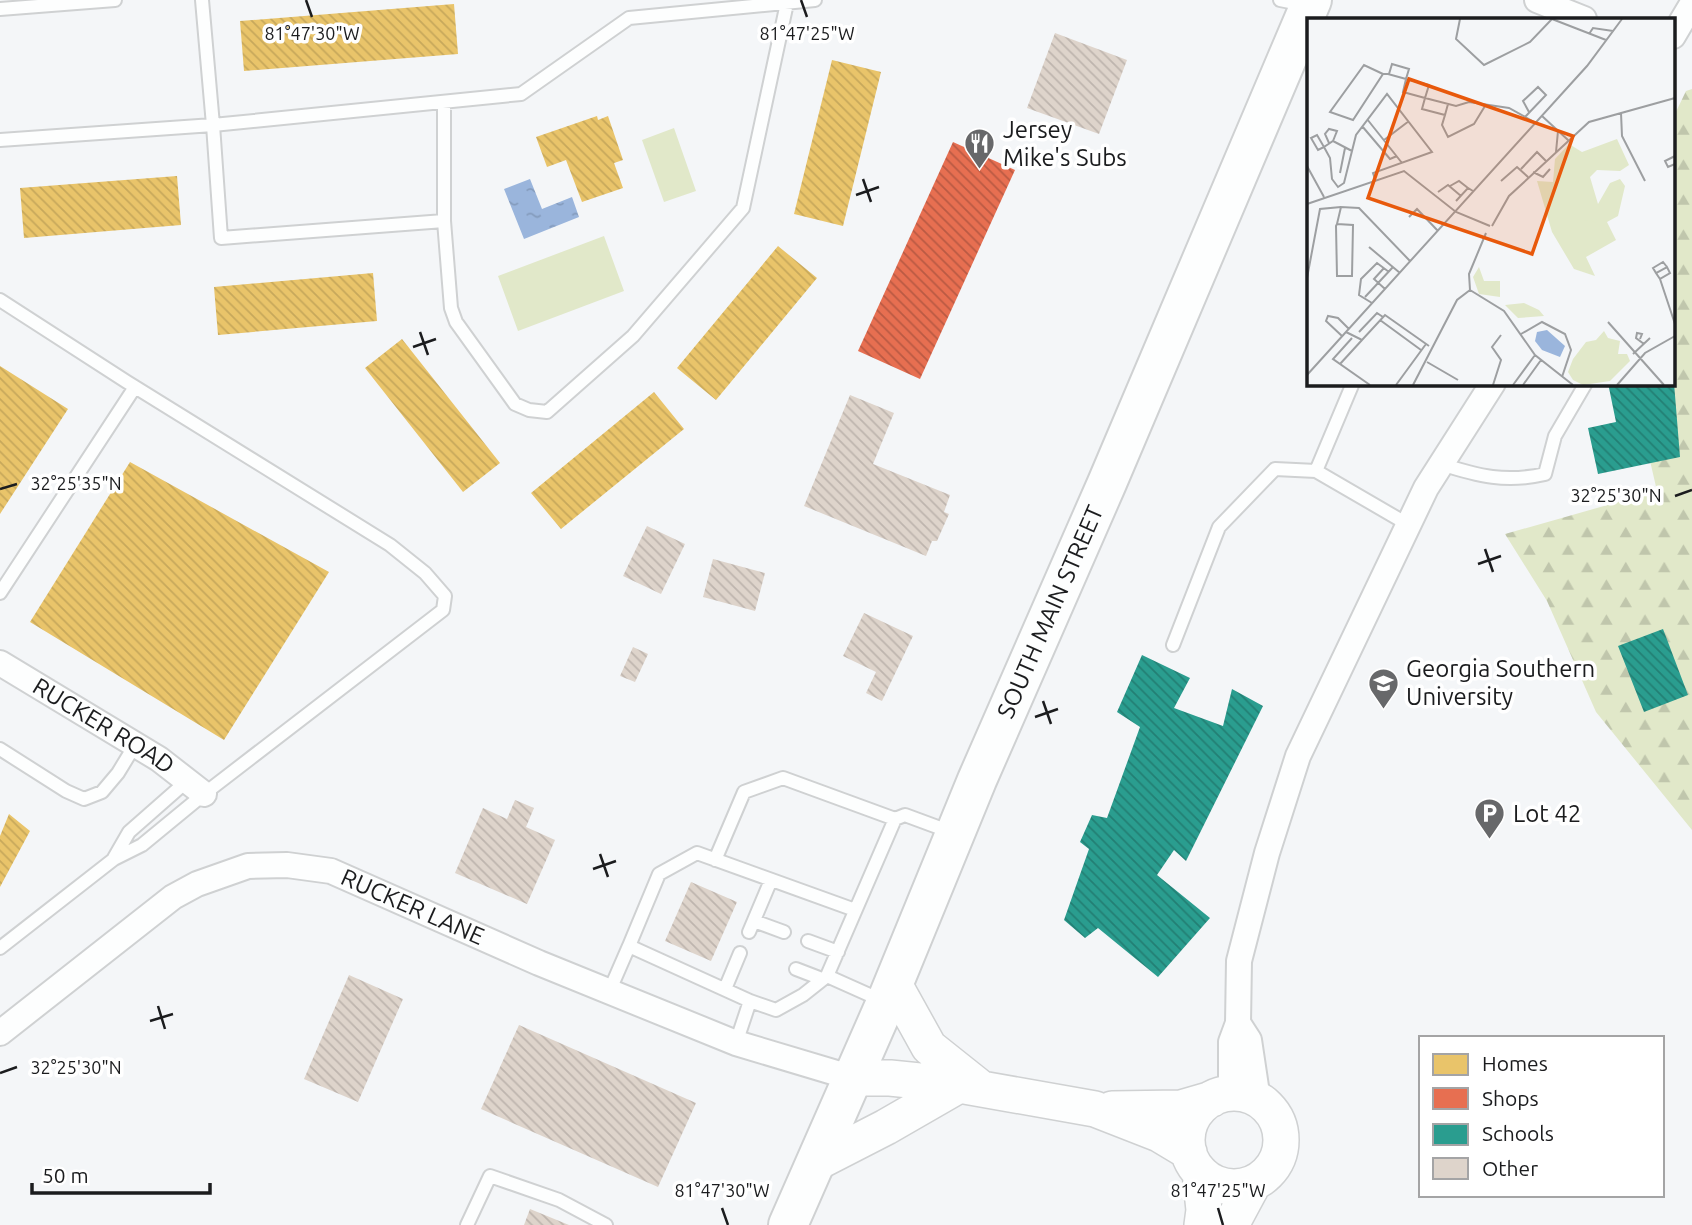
<svg xmlns="http://www.w3.org/2000/svg" width="1692" height="1225" viewBox="0 0 1692 1225" font-family="Ubuntu,sans-serif">
<style>
.grass{fill:#e1e8c9}
.forest{fill:url(#forest-firs)}
.water{fill:url(#water-ripples)}
.homes{fill:url(#homes-back-hatch)}
.shops{fill:url(#shops-back-hatch)}
.schools{fill:url(#schools-back-hatch)}
.building{fill:url(#building-back-hatch)}
.lines{fill:none;stroke-linecap:round;stroke-linejoin:round}
.lane-casing{stroke:#cfd1d2;stroke-width:16}
.street-casing{stroke:#cfd1d2;stroke-width:28}
.secondary-casing{stroke:#cfd1d2;stroke-width:38}
.primary-casing{stroke:#cfd1d2;stroke-width:42}
.lane{stroke:#fdfefe;stroke-width:12}
.street{stroke:#fdfefe;stroke-width:24}
.secondary{stroke:#fdfefe;stroke-width:35}
.primary{stroke:#fdfefe;stroke-width:38}
.ticks{fill:none;stroke:#1b1c1e;stroke-width:2.5}
.labels{text-anchor:middle;stroke-width:7;stroke-linejoin:round;paint-order:stroke}
.poi-label{font-size:24px;fill:#1b1c1e;stroke:#fff;text-anchor:start}
.street-label{font-size:24px;fill:#1b1c1e;stroke:#fff}
.inset-road{fill:none;stroke:#9d9fa1;stroke-width:2}
.view{fill:#e8590c;fill-opacity:0.15;stroke:#e8590c;stroke-width:3.5}
.inset-edge{fill:none;stroke:#1b1c1e;stroke-width:3.5}
.ticks-label{font-size:18px;text-anchor:middle;fill:#1b1c1e;stroke:#fff;stroke-width:7;stroke-linejoin:round;paint-order:stroke}
</style>
<defs>
<pattern id="forest-firs" width="22" height="20" patternUnits="userSpaceOnUse" patternTransform="scale(1.75)"><rect width="22" height="20" fill="#e1e8c9"/><path d="M5 1l3.5 6h-7zM16 11l3.5 6h-7z" fill="#c0c6ac"/></pattern>
<pattern id="water-ripples" width="26" height="14" patternUnits="userSpaceOnUse" patternTransform="scale(1.75)"><rect width="26" height="14" fill="#9ab5dc"/><path d="M2 4q2-2 4 0t4 0M15 11q2-2 4 0t4 0" fill="none" stroke="#849bbc"/></pattern>
<pattern id="homes-back-hatch" width="6" height="6" patternUnits="userSpaceOnUse" patternTransform="scale(1.75)"><rect width="6" height="6" fill="#e9c46a"/><path d="M-1 5l2 2M0 0l6 6M5-1l2 2" fill="none" stroke="#c7a85b"/></pattern>
<pattern id="shops-back-hatch" width="6" height="6" patternUnits="userSpaceOnUse" patternTransform="scale(1.75)"><rect width="6" height="6" fill="#e76f51"/><path d="M-1 5l2 2M0 0l6 6M5-1l2 2" fill="none" stroke="#ba5a43"/></pattern>
<pattern id="schools-back-hatch" width="6" height="6" patternUnits="userSpaceOnUse" patternTransform="scale(1.75)"><rect width="6" height="6" fill="#2a9d8f"/><path d="M-1 5l2 2M0 0l6 6M5-1l2 2" fill="none" stroke="#237f74"/></pattern>
<pattern id="building-back-hatch" width="6" height="6" patternUnits="userSpaceOnUse" patternTransform="scale(1.75)"><rect width="6" height="6" fill="#ded4cb"/><path d="M-1 5l2 2M0 0l6 6M5-1l2 2" fill="none" stroke="#beb5ae"/></pattern>
</defs>
<rect width="100%" height="100%" fill="#f4f6f8"/>
<path class="grass" d="M674 128 696 191 664 202 642 140Z
M604 236 624 291 518 331 498 276Z"/>
<path class="forest" d="M1692 89V830L1596 712 1547 601 1505 534 1657 491 1632 383H1673V118L1686 91Z"/>
<path class="water" d="M530 179 542 209 572 197 579 217 524 239 504 189Z"/>
<path class="homes" d="M454 4 458 54 244 71 240 21Z
M832 60 881 72 843 226 794 214Z
M597 116 598 120 608 116 623 160 614 163 623 188 582 202 566 160 547 167 536 137Z
M177 176 181 225 24 238 20 188Z
M778 246 817 278 716 400 677 368Z
M373 273 377 321 218 335 214 287Z
M402 339 500 463 463 492 365 368Z
M0 366 68 409 0 514Z
M654 392 684 429 561 529 531 493Z
M130 462 329 572 224 740 30 622Z
M9 814 30 831 0 887V836Z"/>
<path class="shops" d="M953 142 1015 170 920 379 858 351Z"/>
<path class="schools" d="M1608 383H1674L1680 457 1598 474 1588 428 1616 422Z
M1663 629 1688 695 1644 712 1618 646Z
M1142 655 1190 678 1174 708 1223 726 1232 689 1263 706 1186 861 1174 850 1157 875 1210 918 1158 977 1098 928 1085 938 1064 920 1089 849 1080 842 1092 815 1107 818 1140 727 1117 712Z"/>
<path class="building" d="M1055 33 1127 60 1099 134 1027 108Z
M850 395 894 413 873 464 950 495 944 512 949 514 937 541H932L926 556 804 506Z
M647 526 685 544 661 594 623 576Z
M713 559 765 573 755 611 703 597Z
M864 613 913 636 882 701 866 693 876 672 843 656Z
M633 647 648 654 635 682 620 676Z
M515 800 534 808 526 827 555 840 527 904 455 873 483 808 507 819Z
M691 882 737 902 711 961 665 941Z
M349 975 403 999 358 1102 304 1079Z
M519 1025 696 1103 658 1187 481 1109Z
M530 1209 569 1225H524Z"/>
<g class="lines">
<defs>
<path id="lane" d="M1280 0 1305 5
M0 9 115 0
M444 102V221L221 238 213 125 521 94 629 18 815 0
M0 140 213 125 202 0
M444 221 451 308 456 322 515 404 529 410 547 412 633 336 743 208 787 3
M0 300 127 382 390 545 425 573 445 596 443 610 204 794 142 845 114 859 0 948
M1441 464C1478 476 1506 483 1545 474L1555 436 1586 383
M1316 471 1353 383
M0 593 135 387
M1173 645 1219 527 1275 469 1316 471 1409 525
M0 749 66 791 84 799 102 792 118 773 135 745
M114 858 129 832 187 781
M715 860 744 792 783 778 895 819
M754 921 784 932
M749 932 771 880
M808 941 838 952
M629 946 659 874 697 853 855 910
M796 969 822 979
M827 976 895 819 905 815 951 832
M725 989 740 953
M609 992 629 946 750 1001
M736 1043 750 1001 776 1010 803 995 827 976 883 1001
M467 1225 490 1176 559 1200 606 1225"/>
<g id="street">
<path d="M1537 0 1584 19"/>
<path d="M1673 36 1692 4"/>
<path id="s1" d="M0 663 159 759 204 794"/>
<path d="M1238 1023 1249 1040 1258 1100"/>
<path id="s2" d="M0 1033 173 897 197 884 248 866 287 865 331 871 539 963 736 1043 853 1078"/>
<path d="M1231 1093V1042L1238 1023 1239 961 1267 853 1298 756 1426 488 1493 383"/>
</g>
<path id="secondary" d="M894 984 929 1047 978 1086
M853 1078H890L959 1085 1095 1109 1159 1134 1189 1152
M1187 1140a47 47 0 1 1 94 0a47 47 0 1 1-94 0Z
M1112 1109 1181 1108 1212 1099
M814 1164 886 1127 959 1085
M1200 1172 1204 1210 1202 1225
M1231 1225 1253 1184"/>
<g id="primary">
<path id="s3" d="M788 1225 886 1002 977 780 1107 483 1312 0"/>
</g>
</defs>
<use href="#lane" class="lane-casing"/>
<use href="#street" class="street-casing"/>
<use href="#secondary" class="secondary-casing"/>
<use href="#primary" class="primary-casing"/>
<use href="#lane" class="lane"/>
<use href="#street" class="street"/>
<use href="#secondary" class="secondary"/>
<use href="#primary" class="primary"/>
</g>
<path class="ticks" d="M306 0 312 17M801 0 807 17M863 179 871 202M856 195 879 187M420 332 428 355M413 347 436 339M0 489 17 484M1675 496 1692 490M1485 549 1493 572M1478 564 1501 556M1043 701 1051 724M1035 717 1058 709M600 854 608 877M593 869 616 861M158 1006 165 1029M150 1021 173 1014M0 1073 17 1067M722 1208 728 1225M1218 1208 1223 1225"/>
<defs>
<symbol id="restaurant-pin" viewBox="-11 -11 22 30"><path d="M0 17L-7.5 6A9.5 9.5 0 1 1 7.5 6Z" fill="#67686a" stroke="#fff"/><path d="M-5-6h1v4h1v-4h1v4h1v-4h1v5L-1.5 .5V6h-2V.5L-5-1ZM5-6V6H3V1.5H1.5Q1.5-4 5-6Z" fill="#fff"/></symbol>
<symbol id="university-pin" viewBox="-11 -11 22 30"><path d="M0 17L-7.5 6A9.5 9.5 0 1 1 7.5 6Z" fill="#67686a" stroke="#fff"/><path d="M0-5L7-2L0 1L-7-2ZM-4 1L0 2.5L4 1V4Q0 6-4 4Z" fill="#fff"/></symbol>
<symbol id="parking-pin" viewBox="-11 -11 22 30"><path d="M0 17L-7.5 6A9.5 9.5 0 1 1 7.5 6Z" fill="#67686a" stroke="#fff"/><path d="M-3.5-5.5H1a3.5 3.5 0 0 1 0 7H-1V5.5H-3.5ZM-1-3.4V-.6H.8a1.4 1.4 0 0 0 0-2.8Z" fill="#fff"/></symbol>
</defs>
<g fill-rule="evenodd">
<use href="#restaurant-pin" x="962" y="126" width="35" height="47"/>
<use href="#university-pin" x="1366" y="666" width="35" height="47"/>
<use href="#parking-pin" x="1472" y="796" width="35" height="47"/>
</g>
<g class="labels">
<g class="poi-label">
<text x="1003" y="138">Jersey<tspan x="1003" dy="28">Mike's Subs</tspan></text>
<text x="1406" y="677">Georgia Southern<tspan x="1406" dy="28">University</tspan></text>
<text x="1513" y="822">Lot 42</text>
</g>
<g class="street-label">
<text dy="8" stroke="none"><textPath href="#s3" startOffset="667">SOUTH MAIN STREET</textPath></text>
<text dy="8" stroke="none"><textPath href="#s1" startOffset="121">RUCKER ROAD</textPath></text>
<text dy="8" stroke="none"><textPath href="#s2" startOffset="474">RUCKER LANE</textPath></text>
</g>
</g>
<g transform="translate(1307 18)">
<rect width="368" height="368" fill="#f4f6f8"/>
<path d="M310 121 322 147 313 153 290 152 283 159 291 186 303 165 313 161 318 168 311 198 300 204 309 222 279 239 288 258 267 251 245 214 230 163 246 164 248 141 262 126 275 134ZM172 249 177 263H193V279L172 276 166 259ZM217 285 232 292 237 298 211 300 198 287ZM297 313 301 320 313 323 311 336H320L323 343 303 363 276 367 266 362 261 354 266 341 279 324 289 322Z" fill="#e1e8c9"/>
<path d="M262 219a17 17 0 1 1 34 0a17 17 0 1 1-34 0Z" fill="#e1e8c9"/>
<path d="M240 312 258 328 253 339 235 332 228 323 230 314Z" fill="#9ab5dc"/>
<path class="inset-road" d="M153 1 149 21 177 47 223 24 245 1M245 1 299 22M282 16 286 10 306 13M76 56 57 47 23 94 46 102 76 56H81L99 61 122 67 118 80 96 74 99 61 102 51 85 46 82 56M141 86 138 97 115 91 118 80 149 88 162 84 202 90 229 105M314 95 315 118 338 163M138 97 135 107 141 119 167 106 178 88M235 98 261 122M218 99 239 77 231 69 216 83 222 94M60 101 95 145M55 108 83 141 90 138M10 117 17 129 11 132 4 120ZM77 122 102 103M22 125 18 116 22 111 30 113 26 123M45 133 26 123 17 129 23 140 25 161 31 169 37 165 49 117 80 76 125 134 66 155 68 161M249 134 251 113M368 138 358 143 361 149 368 146M0 148 17 179M214 151 230 134 239 143M226 154 236 159 243 151M33 155 38 130M194 163 210 149 221 159M143 168 152 163 161 170M131 174 141 167 154 178M149 183 161 170 166 173M0 186 97 153 149 194 183 208M102 199 110 191 131 213M30 206 46 207 45 258H30L29 208 30 206 34 189 52 190 103 243M185 208 202 178 282 104 368 80M62 229 93 255M77 250 67 261 78 271M349 255 346 250 356 244 360 249M0 260 13 191 34 189M353 261 349 255 360 249 363 255 353 261 368 306M163 272 197 293 228 337 266 367M163 272 162 256 179 215M58 279 86 249M65 285 52 277 54 261 70 245 82 254M73 302 114 332M301 304 357 367M39 314 55 322 78 297 122 328M52 314 70 295 76 299M214 316 235 304 258 316 264 332 255 359M35 318 19 303 21 298 31 300 42 311M45 320 26 341 63 367M333 321 335 316 330 315 329 320 337 326M326 336 343 320M120 344 151 362M33 346 55 322M0 357 280 48 315 1M89 367 119 326M106 367 150 282 163 272M186 367 194 342 185 329 194 317M206 367 228 337M216 367 234 342M310 367 338 335 368 318"/>
<path class="view" d="M102 61 266 118 225 236 61 180Z"/>
<rect width="368" height="368" class="inset-edge"/>
</g>
<g class="ticks-label">
<text x="312" y="40">81°47'30"W</text>
<text x="807" y="40">81°47'25"W</text>
<text x="76" y="490">32°25'35"N</text>
<text x="1616" y="502">32°25'30"N</text>
<text x="76" y="1074">32°25'30"N</text>
<text x="722" y="1197">81°47'30"W</text>
<text x="1218" y="1197">81°47'25"W</text>
</g>
<rect x="1419" y="1036" width="245" height="161" fill="#ffffff" stroke="#a4a4a5" stroke-width="2"/>
<rect x="1433" y="1054" width="35" height="21" fill="#e9c46a" stroke="#a4a4a5" stroke-width="2"/>
<text x="1482" y="1071" font-size="21" fill="#1b1c1e">Homes</text>
<rect x="1433" y="1088" width="35" height="21" fill="#e76f51" stroke="#a4a4a5" stroke-width="2"/>
<text x="1482" y="1106" font-size="21" fill="#1b1c1e">Shops</text>
<rect x="1433" y="1124" width="35" height="21" fill="#2a9d8f" stroke="#a4a4a5" stroke-width="2"/>
<text x="1482" y="1141" font-size="21" fill="#1b1c1e">Schools</text>
<rect x="1433" y="1158" width="35" height="21" fill="#ded4cb" stroke="#a4a4a5" stroke-width="2"/>
<text x="1482" y="1176" font-size="21" fill="#1b1c1e">Other</text>
<path d="M32 1183v10h178v-10" fill="none" stroke="#1b1c1e" stroke-width="3.5"/>
<text x="42" y="1183" font-size="21" fill="#1b1c1e" stroke="#ffffff" stroke-width="5" paint-order="stroke">50 m</text>
</svg>
